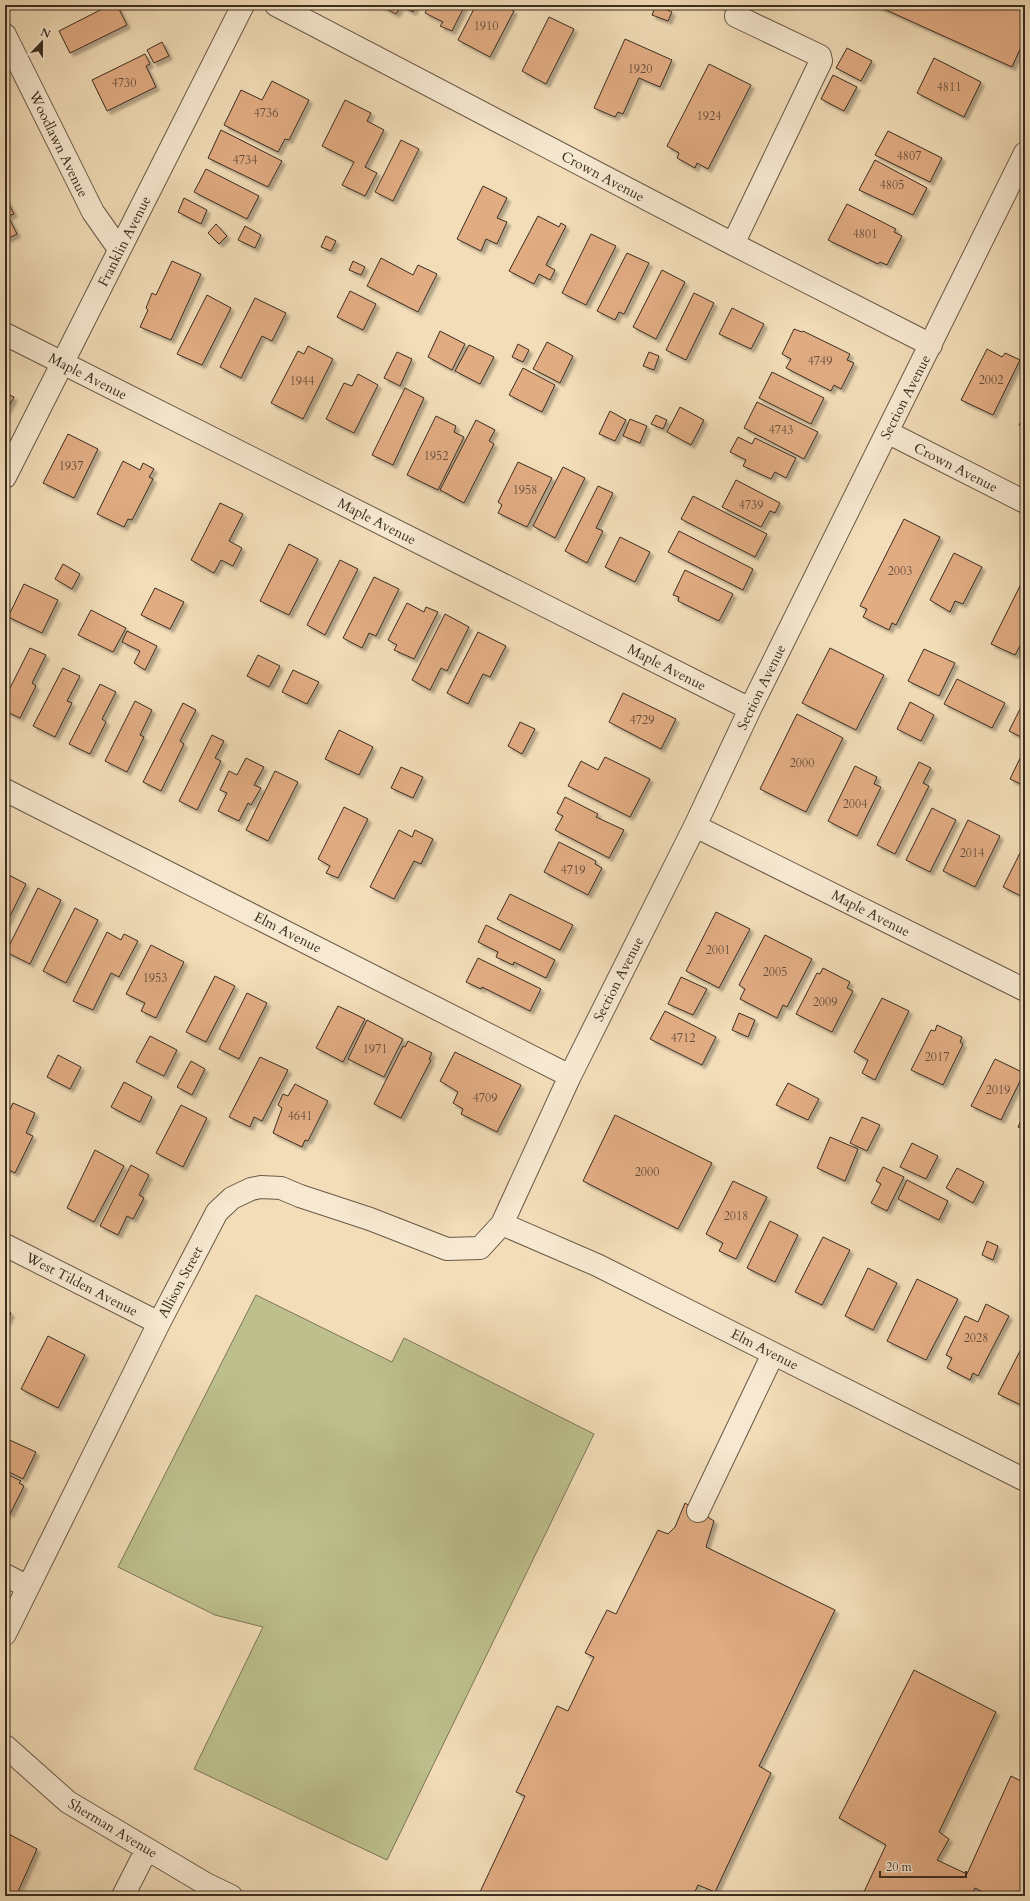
<svg xmlns="http://www.w3.org/2000/svg" width="1030" height="1901" viewBox="0 0 1030 1901" font-family="Cardo,serif">
<style>
.green{fill:#bdc08d;stroke:#7c7657}
.building{fill:#e2ac83;stroke:#3b2d21;filter:url(#shadow)}
.lines{fill:none;stroke-linecap:round;stroke-linejoin:round}
.minor-casing{stroke:#695947;stroke-width:24}
.minor{stroke:#f7e9d1;stroke-width:22}
.labels{text-anchor:middle;stroke-width:3.5;stroke-linejoin:round;paint-order:stroke}
.number-label{font-size:12px;fill:#654d3a}
.street-label{font-size:14px;fill:#3b2d21;stroke:#f7e9d1}
</style>
<defs>
<filter id="shadow"><feDropShadow dx="3.5" dy="3.5" stdDeviation="1" flood-color="#0004"/></filter>
</defs>
<rect width="100%" height="100%" fill="#f2ddb8"/>
<filter id="stains"><feTurbulence type="fractalNoise" baseFrequency=".005" numOctaves="4"/><feColorMatrix values="0 0 0 0 .2 0 0 0 0 .09 0 0 0 0 .02 0 0 0 .5 -.17"/></filter>
<radialGradient id="worn" r=".72"><stop offset=".6" stop-color="#630" stop-opacity="0"/><stop offset="1" stop-color="#630" stop-opacity=".3"/></radialGradient>
<path class="green" d="M256 1295 392 1362 404 1338 594 1434 387 1860 194 1769 263 1627 215 1615 118 1567Z"/>
<path class="building" d="M110 5H117L127 25 70 53 59 31Z
M379 5H416L413 12 401 6 396 14Z
M429 5H465L452 31 440 26 443 22 425 13Z
M476 5H504L514 11 490 57 458 40Z
M656 5 672 12 668 21 652 15Z
M875 5H1025V38L1012 67Z
M549 17 574 29 546 84 522 71Z
M625 39 672 60 660 87 639 78 623 114 618 112 615 117 594 108Z
M162 42 169 56 154 63 147 50Z
M847 48 872 61 861 81 836 68Z
M145 54 150 64 146 66 156 87 107 111 92 80Z
M934 58 981 82 964 117 917 93Z
M709 64 751 85 708 169 697 163 695 168 677 158 679 153 667 146Z
M833 75 857 87 844 111 821 99Z
M272 81 309 100 289 140 285 139 278 152 224 125 241 90 262 100Z
M345 100 371 113 367 121 384 130 365 167 377 173 365 196 342 185 354 162 322 146Z
M221 130 282 161 268 187 208 158Z
M888 131 942 158 930 182 875 155Z
M401 140 419 149 393 201 375 192Z
M875 160 927 188 913 215 859 190Z
M206 169 259 196 247 219 194 192Z
M483 186 507 198 497 218 507 222 497 244 486 239 481 251 457 239Z
M5 197 14 214 8 216 17 234 5 240Z
M184 198 207 210 201 224 178 212Z
M847 204 896 229 894 232 902 236 887 265 880 262 878 264 828 240Z
M538 216 559 227 561 223 566 226 546 265 555 270 550 280 539 274 534 284 509 271Z
M216 224 227 236 219 244 208 233Z
M245 226 261 235 255 248 238 240Z
M591 234 616 246 586 305 562 293Z
M326 236 336 241 331 251 321 247Z
M627 253 649 263 624 314 619 312 615 320 597 311Z
M381 258 413 275 418 265 437 274 418 312 367 286Z
M172 261 201 274 171 340 140 327 148 310 146 308 152 293 156 295Z
M353 261 365 267 361 275 349 270Z
M662 270 685 282 656 339 633 327Z
M350 291 376 304 363 330 337 317Z
M694 293 714 303 686 360 666 350Z
M207 295 231 308 202 365 177 354Z
M255 298 286 313 272 341 262 336 241 378 220 367Z
M732 308 764 324 751 349 719 334Z
M794 329 802 332 803 331 850 354 847 360 854 363 841 389 834 385 831 391 786 368 791 359 782 354Z
M440 331 465 344 452 370 428 357Z
M547 342 573 356 560 383 533 369Z
M518 344 529 350 523 362 512 357Z
M469 345 494 357 480 384 455 371Z
M308 346 333 359 303 419 271 403 298 351 304 354Z
M987 349 1002 357 1005 353 1020 360 993 415 961 400Z
M397 352 412 359 400 386 384 378Z
M649 352 659 356 654 370 643 366Z
M523 368 555 385 542 412 509 395Z
M772 372 824 398 811 424 759 398Z
M358 374 378 385 354 433 326 419 344 383 352 386Z
M405 388 424 398 393 465 372 455Z
M5 393 14 397 5 414Z
M757 402 818 432 804 459 744 428Z
M680 407 704 420 691 445 667 432Z
M610 411 626 420 615 441 599 434Z
M1025 414V428L1019 425Z
M656 415 667 420 663 429 651 424Z
M436 416 456 426 454 432 464 437 438 490 407 475Z
M630 419 647 426 640 443 623 436Z
M476 420 495 430 489 441 494 444 464 503 440 490Z
M68 434 98 449 74 498 43 483Z
M738 437 752 444 755 438 796 458 786 478 775 472 771 479 743 466 746 460 730 452Z
M123 461 140 470 143 463 154 469 149 477 153 479 132 520 128 519 124 527 97 514Z
M518 462 552 478 527 527 498 513 502 505 498 502Z
M563 467 585 478 555 538 533 526Z
M736 480 780 503 775 513 770 511 761 527 722 507Z
M598 486 613 493 596 528 603 531 587 563 565 551Z
M693 496 767 534 755 557 681 519Z
M220 503 243 514 229 541 242 548 233 566 221 560 214 573 191 560Z
M904 519 940 537 896 625 892 623 889 630 863 617 867 609 860 606Z
M679 531 753 569 743 590 668 552Z
M620 537 650 552 635 582 605 567Z
M289 544 318 559 289 615 260 601Z
M954 553 982 567 963 604 955 601 950 612 930 600Z
M340 560 358 569 325 635 307 625Z
M63 564 80 574 72 589 55 579Z
M685 570 733 594 719 621 678 601 679 597 673 595Z
M374 577 399 589 376 636 369 633 362 648 343 638Z
M24 584 58 600 42 633 8 617Z
M1021 584 1025 587V637L1015 655 991 644Z
M155 588 184 602 170 629 141 615Z
M407 603 424 612 426 607 438 612 414 659 394 650 397 645 388 640Z
M91 610 126 628 113 652 78 635Z
M445 614 469 627 447 671 441 668 430 690 412 680Z
M127 631 157 646 145 670 134 663 140 651 122 642Z
M478 632 506 646 490 677 483 674 468 704 447 693Z
M30 648 46 655 32 683 36 686 20 718 5 711V698Z
M830 648 884 675 856 730 802 703Z
M924 649 955 663 939 696 908 681Z
M258 655 280 666 269 687 247 676Z
M63 668 80 676 67 701 72 703 55 737 33 726Z
M293 670 319 682 307 704 282 692Z
M957 679 1005 703 992 728 944 704Z
M100 684 116 692 102 719 106 722 90 754 69 744Z
M623 693 676 719 661 749 609 722Z
M135 701 152 710 140 735 144 737 127 772 105 761Z
M910 702 934 715 921 741 897 729Z
M183 703 196 710 180 741 184 744 161 791 143 782Z
M1021 707 1025 709V739L1009 731Z
M797 714 843 738 806 812 760 789Z
M520 722 535 729 522 754 508 746Z
M339 730 373 747 359 775 325 759Z
M212 735 224 741 215 758 221 761 197 810 179 801Z
M1025 748V786L1010 779Z
M605 757 650 779 630 817 568 786 581 761 598 770Z
M246 758 264 767 254 785 261 788 251 805 248 803 239 821 218 811 227 793 220 790 229 771 237 775Z
M919 762 931 768 923 783 929 786 895 854 877 845Z
M855 766 877 777 874 784 881 787 857 836 828 821Z
M401 767 423 777 413 798 391 788Z
M275 771 298 782 268 841 246 830Z
M565 797 598 814 596 817 624 830 609 858 555 830 563 816 557 813Z
M344 807 368 819 338 878 326 873 330 866 318 859Z
M932 808 956 820 930 872 906 860Z
M968 820 1000 836 975 887 943 871Z
M399 830 412 837 415 830 433 839 421 864 414 861 394 899 370 887Z
M559 842 596 861 595 864 602 868 588 895 544 872Z
M1025 843V898L1003 887Z
M5 873 26 884 5 926Z
M38 888 61 900 30 964 6 952Z
M510 894 573 925 560 950 497 919Z
M75 908 98 920 66 983 43 971Z
M716 912 750 929 719 988 686 971Z
M486 925 555 960 546 978 514 962 513 965 496 957 498 952 478 942Z
M107 932 121 940 124 934 138 941 119 977 111 973 93 1010 73 1001Z
M765 935 812 959 787 1007 783 1005 777 1018 740 999 745 989 739 985Z
M151 945 184 962 156 1018 141 1011 145 1003 126 994Z
M478 958 541 989 530 1011 482 987 481 989 466 982Z
M823 968 850 982 847 988 853 991 832 1032 796 1014 817 973 820 974Z
M215 976 235 986 206 1042 186 1032Z
M681 977 707 989 693 1015 668 1004Z
M247 993 267 1003 239 1059 219 1049Z
M882 998 909 1011 875 1080 862 1073 868 1060 854 1052Z
M338 1006 365 1019 343 1062 316 1048Z
M665 1011 716 1037 702 1065 650 1039Z
M739 1013 755 1020 748 1037 732 1030Z
M367 1020 403 1039 384 1077 348 1059Z
M937 1025 962 1037 960 1042 963 1044 943 1085 911 1070 931 1030 935 1031Z
M150 1036 177 1050 164 1076 136 1062Z
M408 1041 432 1053 429 1059 431 1060 401 1118 374 1104 403 1046 405 1047Z
M455 1052 521 1085 497 1132 461 1114 463 1109 453 1103 458 1092 440 1081Z
M58 1055 81 1067 70 1089 47 1077Z
M260 1057 288 1070 262 1121 254 1117 250 1127 229 1117Z
M995 1059 1024 1073 1001 1120 971 1106Z
M191 1061 205 1069 192 1095 177 1087Z
M124 1082 152 1097 140 1122 111 1107Z
M788 1083 819 1099 808 1120 776 1105Z
M295 1084 328 1101 308 1141 305 1140 302 1147 273 1133 282 1108 278 1105 283 1094 288 1096Z
M13 1103 35 1113 26 1133 33 1136 15 1173 5 1168V1120Z
M181 1105 207 1118 183 1167 156 1153Z
M1025 1112V1130L1018 1127Z
M615 1115 712 1163 678 1229 583 1181Z
M862 1117 880 1125 867 1151 850 1143Z
M830 1137 858 1149 845 1181 817 1168Z
M912 1143 938 1156 926 1179 900 1167Z
M95 1150 124 1166 94 1222 67 1208Z
M131 1165 149 1175 139 1195 144 1198 133 1219 127 1216 118 1235 100 1226Z
M883 1167 904 1177 887 1211 871 1203 881 1184 876 1181Z
M957 1168 984 1182 973 1203 946 1188Z
M907 1180 948 1201 939 1220 898 1199Z
M733 1181 767 1197 736 1259 719 1251 723 1243 706 1234Z
M770 1221 798 1235 775 1282 747 1268Z
M823 1237 850 1250 822 1305 795 1292Z
M987 1241 998 1246 993 1260 982 1255Z
M1025 1255V1267L1020 1265Z
M868 1268 897 1283 873 1330 845 1316Z
M917 1279 958 1299 926 1360 887 1341Z
M986 1304 1009 1316 978 1376 973 1373 970 1380 947 1368 952 1358 946 1355 965 1316 978 1322Z
M5 1310 11 1313 5 1326Z
M48 1336 85 1355 58 1408 21 1389Z
M1023 1345 1025 1347V1407L998 1394Z
M5 1438 36 1452 23 1479 5 1470Z
M5 1473 21 1481 19 1483 24 1486 10 1514 7 1512 5 1516Z
M685 1503 714 1521 706 1547 835 1610 759 1766 771 1773 715 1892 698 1885 693 1896H489L480 1892 525 1796 516 1792 557 1706 568 1711 594 1657 585 1653 607 1610 616 1614 658 1530 668 1534 675 1527Z
M914 1670 996 1712 939 1832 949 1839 937 1860 967 1874 1011 1776 1025 1783V1896H991L975 1888 971 1896H862L886 1845 839 1818Z
M5 1832 37 1849 16 1896H5Z"/>
<g class="lines">
<defs>
<path id="minor" d="M276 5 733 244 931 345
M5 35 93 212 119 249
M733 244 821 61 820 56 736 16
M5 334 750 709
M887 432 1025 502
M5 477 243 5
M5 790 570 1076
M695 826 1025 990
M502 1224 597 1265 1025 1480
M5 1245 159 1323
M698 1511 773 1354
M5 1575 28 1587
M5 1634 159 1323 217 1212 232 1198 251 1189 261 1187 281 1188 300 1196 370 1219 447 1249 480 1248 502 1224 570 1076 695 826 750 709 1025 153
M5 1746 68 1802 206 1884 231 1896
M123 1896 147 1849"/>
</defs>
<use href="#minor" class="minor-casing"/>
<use href="#minor" class="minor"/>
</g>
<g class="labels">
<g class="number-label">
<text x="486" y="30">1910</text>
<text x="640" y="73">1920</text>
<text x="124" y="87">4730</text>
<text x="949" y="91">4811</text>
<text x="266" y="117">4736</text>
<text x="709" y="120">1924</text>
<text x="909" y="160">4807</text>
<text x="245" y="164">4734</text>
<text x="892" y="189">4805</text>
<text x="865" y="238">4801</text>
<text x="820" y="365">4749</text>
<text x="991" y="384">2002</text>
<text x="302" y="385">1944</text>
<text x="781" y="434">4743</text>
<text x="436" y="460">1952</text>
<text x="71" y="470">1937</text>
<text x="525" y="494">1958</text>
<text x="751" y="509">4739</text>
<text x="900" y="575">2003</text>
<text x="642" y="724">4729</text>
<text x="802" y="767">2000</text>
<text x="855" y="808">2004</text>
<text x="972" y="857">2014</text>
<text x="573" y="874">4719</text>
<text x="718" y="954">2001</text>
<text x="775" y="976">2005</text>
<text x="155" y="982">1953</text>
<text x="825" y="1006">2009</text>
<text x="683" y="1042">4712</text>
<text x="375" y="1053">1971</text>
<text x="937" y="1061">2017</text>
<text x="998" y="1094">2019</text>
<text x="485" y="1102">4709</text>
<text x="300" y="1120">4641</text>
<text x="647" y="1176">2000</text>
<text x="736" y="1220">2018</text>
<text x="976" y="1342">2028</text>
</g>
<g class="street-label">
<text transform="translate(59 144) rotate(64)" y="5">Woodlawn Avenue</text>
<text transform="translate(603 176) rotate(28)" y="5">Crown Avenue</text>
<text transform="translate(124 241) rotate(-63)" y="5">Franklin Avenue</text>
<text transform="translate(88 376) rotate(27)" y="5">Maple Avenue</text>
<text transform="translate(905 397) rotate(-63)" y="5">Section Avenue</text>
<text transform="translate(956 467) rotate(27)" y="5">Crown Avenue</text>
<text transform="translate(377 521) rotate(27)" y="5">Maple Avenue</text>
<text transform="translate(667 667) rotate(27)" y="5">Maple Avenue</text>
<text transform="translate(761 687) rotate(-64)" y="5">Section Avenue</text>
<text transform="translate(871 913) rotate(27)" y="5">Maple Avenue</text>
<text transform="translate(288 932) rotate(27)" y="5">Elm Avenue</text>
<text transform="translate(618 979) rotate(-63)" y="5">Section Avenue</text>
<text transform="translate(180 1282) rotate(-62)" y="5">Allison Street</text>
<text transform="translate(82 1284) rotate(27)" y="5">West Tilden Avenue</text>
<text transform="translate(765 1349) rotate(27)" y="5">Elm Avenue</text>
<text transform="translate(113 1828) rotate(31)" y="5">Sherman Avenue</text>
</g>
</g>
<rect width="1030" height="1901" fill="none" stroke="#f2ddb8" stroke-width="20"/>
<rect x="6" y="6" width="1018" height="1889" fill="none" stroke="#3b2d21" stroke-width="2"/>
<rect x="10" y="10" width="1010" height="1881" fill="none" stroke="#3b2d21"/>
<g transform="translate(42 42) rotate(22)" stroke="#f7e9d1" stroke-width="3" paint-order="stroke">
<path d="M0-3L7 15L0 10L-7 15Z" fill="#3b2d21"/>
<text y="-6" font-size="11" font-weight="bold" text-anchor="middle" fill="#3b2d21">N</text>
</g>
<path d="M880 1871v6h86v-6" fill="none" stroke="#3b2d21" stroke-width="2"/>
<text x="886" y="1871" font-size="12" fill="#3b2d21" stroke="#f7e9d1" stroke-width="3" paint-order="stroke">20 m</text>
<rect width="100%" height="100%" filter="url(#stains)"/>
<rect width="100%" height="100%" fill="url(#worn)"/>
</svg>
